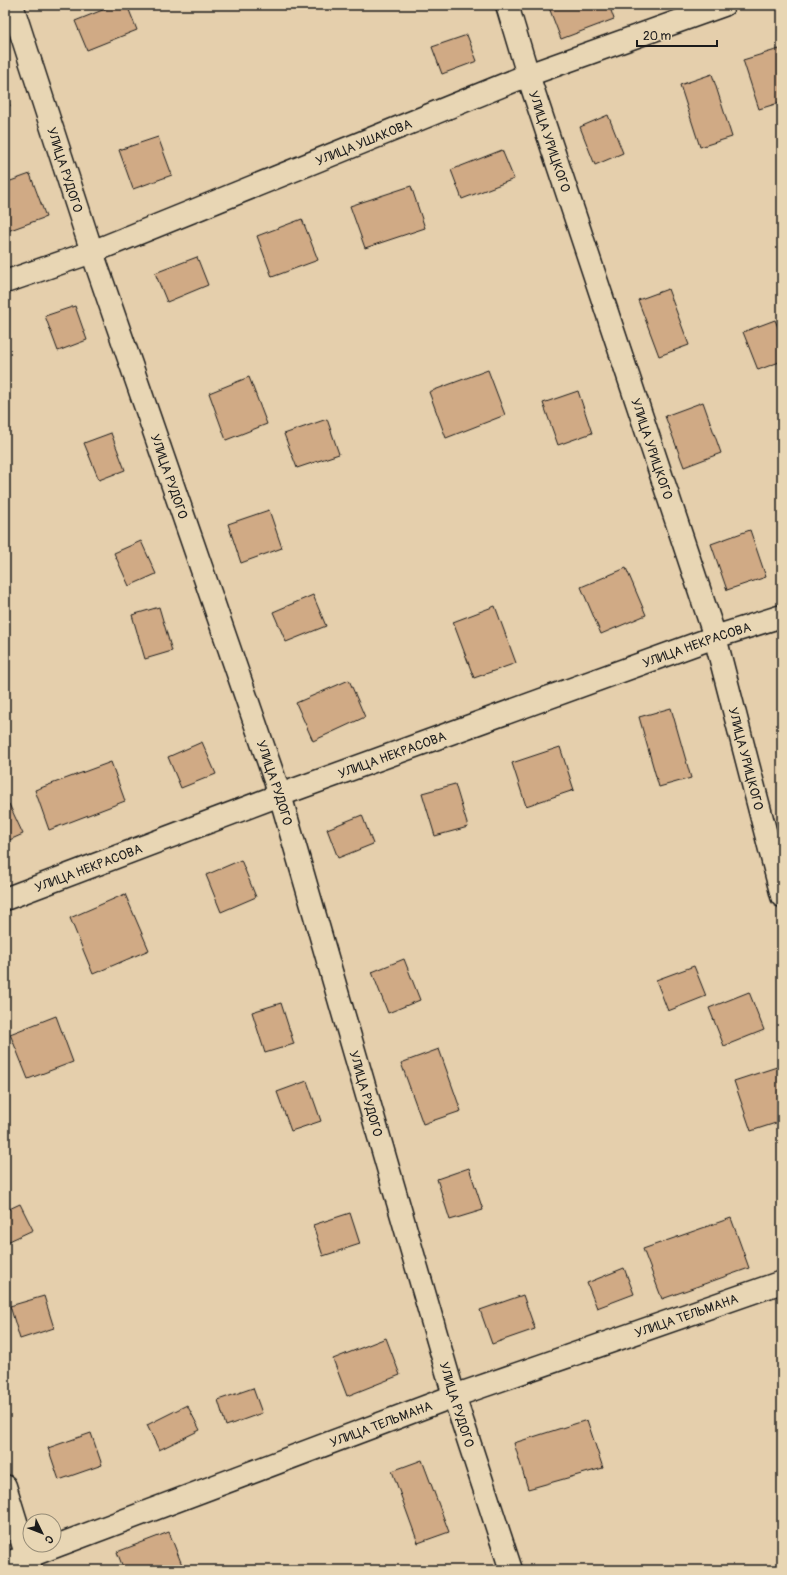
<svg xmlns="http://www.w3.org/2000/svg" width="787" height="1575" viewBox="0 0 787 1575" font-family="Pangolin,sans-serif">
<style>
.building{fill:#d0aa85;stroke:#1c1c1c}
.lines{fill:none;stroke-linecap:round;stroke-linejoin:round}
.minor-casing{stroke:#1c1c1c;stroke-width:25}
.minor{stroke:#e8d6b4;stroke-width:22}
.labels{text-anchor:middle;stroke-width:3;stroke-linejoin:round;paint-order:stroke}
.street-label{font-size:13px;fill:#1c1c1c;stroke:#e8d6b4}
</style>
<rect width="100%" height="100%" fill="#e5cfac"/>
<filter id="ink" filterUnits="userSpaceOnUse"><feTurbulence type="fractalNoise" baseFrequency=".025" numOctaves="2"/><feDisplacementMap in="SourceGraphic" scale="8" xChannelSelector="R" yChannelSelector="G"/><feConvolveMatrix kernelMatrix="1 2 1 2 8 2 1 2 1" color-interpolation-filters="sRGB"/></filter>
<g filter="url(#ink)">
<path class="building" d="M115 5H127L137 30 87 50 75 21Z
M548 5H609L614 19 561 39Z
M467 35 477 61 442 74 432 47Z
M779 49 782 57V102L759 109 743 60Z
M712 74 732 137 700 147 680 85Z
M5 87 10 106 5 107Z
M608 115 623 153 595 165 580 127Z
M158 137 172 175 133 189 119 150Z
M502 150 514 179 462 199 451 170Z
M30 174 46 217 5 232V183Z
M411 186 425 228 365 248 350 206Z
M302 219 318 260 272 277 257 236Z
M197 257 208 285 167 302 155 273Z
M668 289 689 345 659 356 638 300Z
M75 306 87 340 58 351 45 316Z
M775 320 782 337V361L758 370 743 332Z
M488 370 505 415 446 438 429 392Z
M249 377 267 424 226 440 209 393Z
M578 391 592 433 558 445 543 403Z
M703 402 721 453 684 467 665 416Z
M327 419 339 454 297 468 284 434Z
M111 433 125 470 99 480 84 443Z
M269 510 282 548 241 563 228 524Z
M750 530 766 577 727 590 711 544Z
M141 541 156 574 129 586 114 553Z
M626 568 646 615 601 634 581 587Z
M313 595 326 626 286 642 273 612Z
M495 606 516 663 474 678 453 622Z
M159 607 172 651 145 659 132 615Z
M349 680 365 717 313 741 296 703Z
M671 708 691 778 659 787 639 717Z
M202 742 216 774 181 788 168 757Z
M560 747 574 790 526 806 512 763Z
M111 762 125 801 49 830 35 790Z
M455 784 468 827 435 836 422 793Z
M9 804 23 834 5 842V806Z
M362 815 373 844 338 858 327 829Z
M241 860 256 897 221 912 206 875Z
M125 894 149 950 93 974 70 918Z
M404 959 420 1000 388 1013 372 972Z
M694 966 706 996 668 1011 656 980Z
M749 992 764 1030 724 1046 709 1008Z
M281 1003 294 1044 265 1053 252 1012Z
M56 1016 73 1062 28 1079 10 1034Z
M439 1049 461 1111 423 1124 401 1063Z
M780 1066 782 1071V1121L751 1131 734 1081Z
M307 1081 321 1121 291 1131 277 1092Z
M469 1168 483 1210 450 1220 437 1179Z
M20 1204 33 1230 5 1243V1211Z
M350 1213 360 1244 323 1256 313 1225Z
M731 1218 749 1268 662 1299 643 1249Z
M624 1268 634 1294 597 1308 587 1283Z
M523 1295 535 1329 492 1344 480 1310Z
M44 1296 54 1328 20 1339 10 1306Z
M386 1338 400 1375 347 1396 333 1359Z
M253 1388 262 1413 226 1426 218 1400Z
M187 1405 200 1430 159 1450 147 1425Z
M587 1420 603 1468 528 1489 514 1443Z
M91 1433 102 1465 59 1480 48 1448Z
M422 1460 449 1532 418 1543 392 1471Z
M169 1532 184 1570H124L117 1552Z"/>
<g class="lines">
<defs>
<g id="minor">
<path id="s1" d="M12 5 92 252 280 795 454 1396 511 1570"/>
<path id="s2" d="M507 5 528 75 715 637 782 896"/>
<path id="s3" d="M5 282 92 252 528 75 724 5"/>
<path id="s4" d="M5 899 280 795 715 637 782 616"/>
<path d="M5 1486 31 1570"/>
<path id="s5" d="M5 1563 27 1557 454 1396 782 1282"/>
</g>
</defs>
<use href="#minor" class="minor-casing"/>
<use href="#minor" class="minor"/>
</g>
</g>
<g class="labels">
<g class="street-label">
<text dy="5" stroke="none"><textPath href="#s3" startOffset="385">УЛИЦА УШАКОВА</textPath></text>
<text dy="5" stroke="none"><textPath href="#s2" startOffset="143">УЛИЦА УРИЦКОГО</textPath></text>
<text dy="5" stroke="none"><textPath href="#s1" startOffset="173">УЛИЦА РУДОГО</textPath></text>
<text dy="5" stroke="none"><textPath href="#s2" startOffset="467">УЛИЦА УРИЦКОГО</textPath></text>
<text dy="5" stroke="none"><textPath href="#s1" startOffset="497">УЛИЦА РУДОГО</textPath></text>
<text dy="5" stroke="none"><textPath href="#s4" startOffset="737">УЛИЦА НЕКРАСОВА</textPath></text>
<text dy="5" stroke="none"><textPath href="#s4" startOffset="413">УЛИЦА НЕКРАСОВА</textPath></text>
<text dy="5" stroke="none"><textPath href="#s2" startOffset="791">УЛИЦА УРИЦКОГО</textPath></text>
<text dy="5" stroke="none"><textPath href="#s1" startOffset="821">УЛИЦА РУДОГО</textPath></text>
<text dy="5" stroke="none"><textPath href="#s4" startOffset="89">УЛИЦА НЕКРАСОВА</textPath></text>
<text dy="5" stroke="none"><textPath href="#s1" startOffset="1145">УЛИЦА РУДОГО</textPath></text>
<text dy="5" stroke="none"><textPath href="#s5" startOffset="725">УЛИЦА ТЕЛЬМАНА</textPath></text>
<text dy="5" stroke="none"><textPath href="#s1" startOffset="1469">УЛИЦА РУДОГО</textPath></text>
<text dy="5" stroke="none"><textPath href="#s5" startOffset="401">УЛИЦА ТЕЛЬМАНА</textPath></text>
</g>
</g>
<rect width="787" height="1575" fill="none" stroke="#e8d6b4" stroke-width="20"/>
<rect x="10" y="10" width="767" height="1555" fill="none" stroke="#1c1c1c" stroke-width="1.5" filter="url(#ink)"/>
<g transform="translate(42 1533) rotate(133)"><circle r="19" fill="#e8d6b4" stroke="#968c77"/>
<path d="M0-3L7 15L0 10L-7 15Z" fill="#1c1c1c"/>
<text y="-6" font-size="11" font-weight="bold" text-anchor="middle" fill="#1c1c1c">С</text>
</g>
<path d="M637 40v6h80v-6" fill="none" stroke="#1c1c1c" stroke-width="2"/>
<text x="643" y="40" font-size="12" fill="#1c1c1c" stroke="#e8d6b4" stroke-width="3" paint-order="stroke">20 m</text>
</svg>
